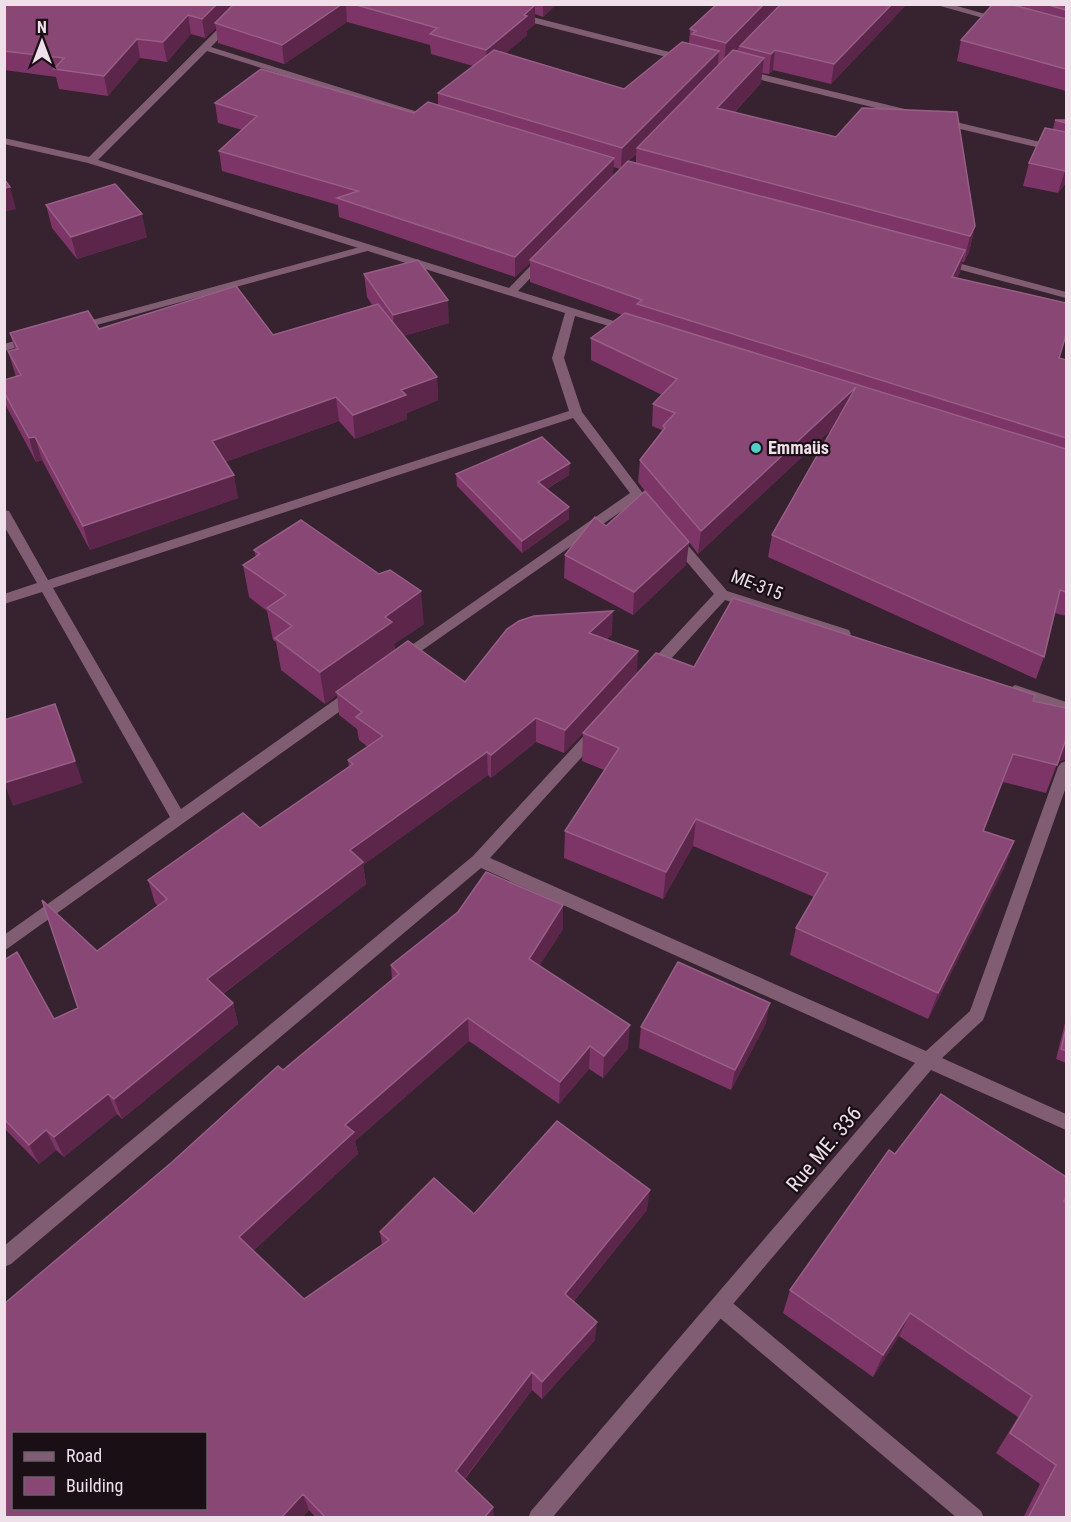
<svg xmlns="http://www.w3.org/2000/svg" width="1071" height="1522" viewBox="0 0 1071 1522" font-family="'Roboto Condensed',sans-serif">
<style>
.lines{fill:none;stroke-linecap:round;stroke-linejoin:round}
.service{fill:#805d73;fill-rule:evenodd}
.minor{fill:#805d73;fill-rule:evenodd}
.wall{fill:#7c3566;fill-rule:evenodd}
.shaded-wall{fill:#5b264a}
.building{fill:#884774;stroke:#985f86;stroke-width:1.5;fill-rule:evenodd}
.poi-dot{fill:#53cdc9;stroke:#190f15;stroke-width:2}
.labels{text-anchor:middle;stroke-width:4.5;stroke-linejoin:round;paint-order:stroke}
.poi-label{font-size:18px;font-weight:bold;fill:#eedfe8;stroke:#190f15;text-anchor:start}
.street-label{font-size:18px;fill:#eedfe8;stroke:#190f15}
.near-street-label{font-size:21px;fill:#eedfe8;stroke:#190f15}
</style>
<rect width="100%" height="100%" fill="#37222f"/>
<g class="lines">
<path class="service" d="M367 245 372 248 371 250 82 329 78 330 72 327 74 325Z
M32 336 36 338V342L4 351V344Z
M721 1297 728 1299 981 1511 984 1518H957L714 1313 711 1306 714 1299Z"/>
<path class="minor" d="M243 4H253L211 47 437 118 428 120 207 51 98 160 509 288 538 258H546V262L518 291 633 327 635 329 629 332 575 316 564 358 582 412 648 500 642 504 636 501 401 665 396 664 394 660 396 656 630 493 573 418 53 588 181 809 350 689 355 688 362 693 360 697 4 951V935L170 817 42 592 4 604V594L37 583 4 526V510L9 511 48 580 569 411 552 358 565 313 88 163 4 144V138L89 157Z
M933 4H950L1006 20 1001 23Z
M517 13 689 57 691 59 686 62 514 18 512 16Z
M744 70 917 112 918 114 913 117 741 75 739 73Z
M939 118 1066 148V154L935 123V119Z
M943 259 1066 292V298L939 264V260Z
M675 535 680 536 727 591 849 630 851 634 844 639 725 600 657 674H647L645 670 647 666 714 594 670 542 668 539Z
M1015 685 1066 702V712L1010 694 1008 690Z
M596 726 601 728 603 732 601 736 490 858 926 1051 970 1011 1058 767 1061 763 1066 761V787L985 1015 983 1020 942 1058 1066 1114V1130L931 1070 552 1518H528L531 1511 915 1063 481 868 11 1264 4 1267V1246L473 856 591 728Z"/>
</g>
<path class="wall" d="M4 4H557L543 17 535 14V24L527 31V35L506 53 624 89 689 43 690 29 717 5 715 4H907L831 84 773 70 769 74 762 73 761 83 735 112 975 226 969 252 964 262H962L960 272 957 278 1060 358 1066 360V616L1055 613 1044 657 1036 679 768 557 772 535 834 427 698 554 689 542 686 565 633 615 564 578 565 555 606 526 645 491 638 482 640 460 662 430 652 426 653 404 662 395 591 360V338L622 315 530 282V263L515 277 339 217 338 205 222 171 219 151 242 130 218 123 215 103 414 113 438 105V93L473 66 431 54 430 45 347 22 284 64 218 43 216 28 205 38 191 34 167 62 140 58 108 96 59 89 56 77 4 70ZM636 154V163L629 161ZM613 167 620 169 613 176Z
M982 4H1066V91L957 61 961 40 991 7Z
M1055 120H1066V183L1058 193 1023 186 1029 163 1053 129Z
M46 205 147 237 77 259 52 228Z
M364 274 449 323 403 336 437 377 438 400 407 413V419L355 439 339 421 225 462 238 498 90 550 42 460 36 462 6 406 4 400V380L16 377 8 351 15 350 10 333 99 329 273 335 372 305 367 297Z
M456 474 569 475 547 489 569 519 522 553 457 486Z
M254 550 424 624 394 644 395 650 465 682 612 634 607 639 637 674 694 667 1033 701 1066 708V759L1060 761 1057 764 1046 793 1003 782 984 831 1014 841 1004 868 928 1019 790 955 796 928 814 897 693 846 663 899 564 858 565 831 604 770 582 761 583 733 564 753 536 742 491 778 488 775 363 865 366 884 223 994 233 1003 238 1024 122 1119 117 1114 64 1157 56 1150 39 1164 4 1128V960L54 1019 78 1008 97 951 158 906 155 903 148 880 260 828 349 767 348 760 368 747 359 740 357 729 339 715 337 695 325 704 281 670 276 642 273 640 267 611 249 597 243 565 256 557Z
M563 905V929L539 966 628 1048 603 1078 589 1069 559 1104 469 1041 355 1141 358 1154 253 1251 304 1299 382 1245 380 1232 474 1214 647 1210 574 1301 595 1340 542 1399 532 1390 465 1479 494 1518H316L309 1510 302 1518H4L283 1070 392 980 391 965Z
M1066 1019V1063L1056 1059Z
M766 1023 731 1090 639 1048 641 1027Z
M1066 1177V1198L1065 1202 1066 1518H1023L1040 1484 996 1453 1018 1417 899 1336 873 1377 783 1313 790 1290Z"/>
<path class="shaded-wall" d="M217 4H239L215 23 216 28 205 38 202 19Z
M342 4H346L347 22 284 64 282 45Z
M543 4H557L543 17Z
M764 4H781L724 63 726 43Z
M892 4H907L831 84 834 64Z
M535 5V24L527 31V35L487 69 486 50Z
M188 15 191 34 167 62 163 42Z
M137 39 140 58 108 96 104 76Z
M775 50 773 70 769 74 771 54Z
M719 51 717 72 637 148 636 154 621 169 622 148Z
M764 58 761 83 715 133 717 108Z
M614 158 613 178 530 260V263L515 277V257Z
M1066 169V183L1058 193 1065 171Z
M10 187 16 209 4 212V188Z
M142 214 147 237 77 259 71 237Z
M975 226 969 252 964 262 970 236Z
M965 250 960 272 947 299 952 277Z
M448 300 449 323 395 338 393 315Z
M437 377 438 400 407 413V419L355 439 353 415 401 390Z
M856 387 852 410 698 554 701 531Z
M336 397 339 421 216 465 212 441Z
M35 437 42 460 36 462 29 438Z
M570 463 569 475 538 494V482Z
M234 475 238 498 90 550 83 526Z
M569 507V519L522 553V541Z
M689 542 686 565 633 615 634 592Z
M421 591 424 624 394 644 395 654 336 692 337 695 325 704 320 672 385 617Z
M613 611 612 634 589 656V633Z
M638 651 637 675 564 753 565 730Z
M536 718V742L491 778V755Z
M1066 739V759L1060 761 1056 766Z
M487 752 488 775 363 865 366 884 213 1001 207 979 350 850Z
M1013 754 1003 782 973 858 983 831Z
M75 761 83 783 13 806 4 783Z
M696 819 693 846 663 899 666 872Z
M1014 841 1004 868 928 1019 938 993Z
M563 905V929L529 982V959Z
M233 1003 238 1024 122 1119 114 1099Z
M770 1003 766 1023 731 1090 735 1070Z
M468 1018 469 1041 355 1141 358 1154 246 1257 239 1237 345 1125Z
M630 1025 628 1048 603 1078 604 1056Z
M590 1046 589 1069 559 1104 560 1082Z
M108 1094 117 1114 64 1157 54 1137Z
M46 1130 56 1150 39 1164 29 1145Z
M650 1190 647 1210 564 1313 565 1294Z
M910 1313 899 1336 873 1377 883 1355Z
M597 1322 595 1340 542 1399V1382Z
M532 1372V1390L458 1487 456 1471Z
M303 1494 309 1510 302 1518H281Z
M493 1507 494 1518H484Z"/>
<path class="building" d="M4 4H217L202 19 188 15 163 42 137 39 104 76 54 69 64 58 4 51Z
M234 4H342L282 45 215 23Z
M353 4H535V5L524 15 527 16 486 50 430 34 437 28Z
M717 4H764L726 43 692 34 696 31 690 29Z
M781 4H892L834 64 775 50 771 54 740 46Z
M993 4H1009L1066 19V69L961 40Z
M1045 4H1066V10Z
M682 42 719 51 622 148 438 93 494 50 624 89Z
M733 50 764 58 717 108 836 137 862 108 957 112 975 226 970 236 637 148Z
M261 69 414 113 428 102 614 158 515 257 337 198 358 191 219 151 257 116 215 103Z
M1055 120H1066V123Z
M1045 128 1066 132V169L1065 171 1029 163Z
M628 161 965 250 952 277 1066 303V335L1059 358 1066 360V438L637 304 642 300 530 260Z
M4 179 10 187 4 188Z
M115 184 142 214 71 237 46 205Z
M418 260 448 300 393 315 364 274Z
M236 286 273 335 378 304 437 377 401 390 406 395 353 415 336 397 212 441 234 475 83 526 35 437 29 438 4 392V380L21 375 8 351 18 349 10 333 88 311 99 329Z
M625 313 1066 449V592L1060 590 1044 657 772 535 856 387 701 531 640 460 665 428 663 426 675 413 653 404 677 379 591 338Z
M542 437 570 463 538 482 569 507 522 541 456 474Z
M645 491 689 542 634 592 565 555 595 517 606 526Z
M301 520 379 574 390 570 421 591 385 617 392 622 320 672 275 638 292 626 267 608 286 595 243 565 260 554 254 550Z
M733 598 1035 695 1033 701 1066 708V739L1057 765 1013 754 983 831 1014 841 938 993 796 928 828 873 696 819 666 872 565 831 619 748 583 733 656 653 694 667Z
M613 611 589 633 638 651 565 730 536 718 491 755 487 752 350 850 363 862 207 979 233 1003 114 1099 108 1094 54 1137 46 1130 29 1145 4 1119V960L17 952 54 1019 78 1008 42 900 97 951 167 899 148 880 243 813 260 828 353 764 348 760 383 736 356 717 362 712 336 692 408 641 465 682 507 629 519 621 534 616Z
M55 704 75 761 4 783V720Z
M486 872 563 905 529 959 630 1025 604 1056 590 1046 560 1082 468 1018 345 1125 354 1132 239 1237 304 1299 389 1240 380 1232 434 1178 474 1214 557 1121 650 1190 565 1294 597 1322 542 1382 532 1372 456 1471 493 1507 484 1518H326L303 1494 281 1518H4V1304L171 1163 278 1066 283 1070 399 974 391 965 458 912ZM14 1434H206V1509H14Z
M678 962 770 1003 735 1070 641 1027Z
M1066 1028V1051L1061 1049Z
M941 1094 1066 1177V1196L1064 1201 1066 1203V1518H1030L1029 1516 1056 1465 1010 1433 1032 1396 910 1313 883 1355 790 1290 889 1150 895 1154Z"/>
<circle class="poi-dot" cx="756" cy="448" r="6"/>
<g class="labels">
<g class="poi-label">
<text x="768" y="454">Emmaüs</text>
</g>
<g class="street-label">
<text transform="translate(757 585) rotate(21)" y="6">ME-315</text>
</g>
<g class="near-street-label">
<text transform="translate(824 1149) rotate(-50)" y="7">Rue ME. 336</text>
</g>
</g>
<rect width="1071" height="1522" fill="none" stroke="#eedfe8" stroke-width="12"/>
<rect x="12" y="1432" width="195" height="78" fill="#190f15" stroke="#6e6269" stroke-width="1.5"/>
<rect x="24" y="1452" width="30" height="9" fill="#805d73" stroke="#6e6269" stroke-width="1.5"/>
<text x="66" y="1462" font-size="18" fill="#eedfe8">Road</text>
<rect x="24" y="1477" width="30" height="18" fill="#884774" stroke="#6e6269" stroke-width="1.5"/>
<text x="66" y="1492" font-size="18" fill="#eedfe8">Building</text>
<g transform="translate(42 42)" stroke="#190f15" stroke-width="4.5" paint-order="stroke">
<path d="M0-4.5L10 22L0 15L-10 22Z" fill="#eedfe8"/>
<text y="-9" font-size="16" font-weight="bold" text-anchor="middle" fill="#eedfe8">N</text>
</g>
</svg>
